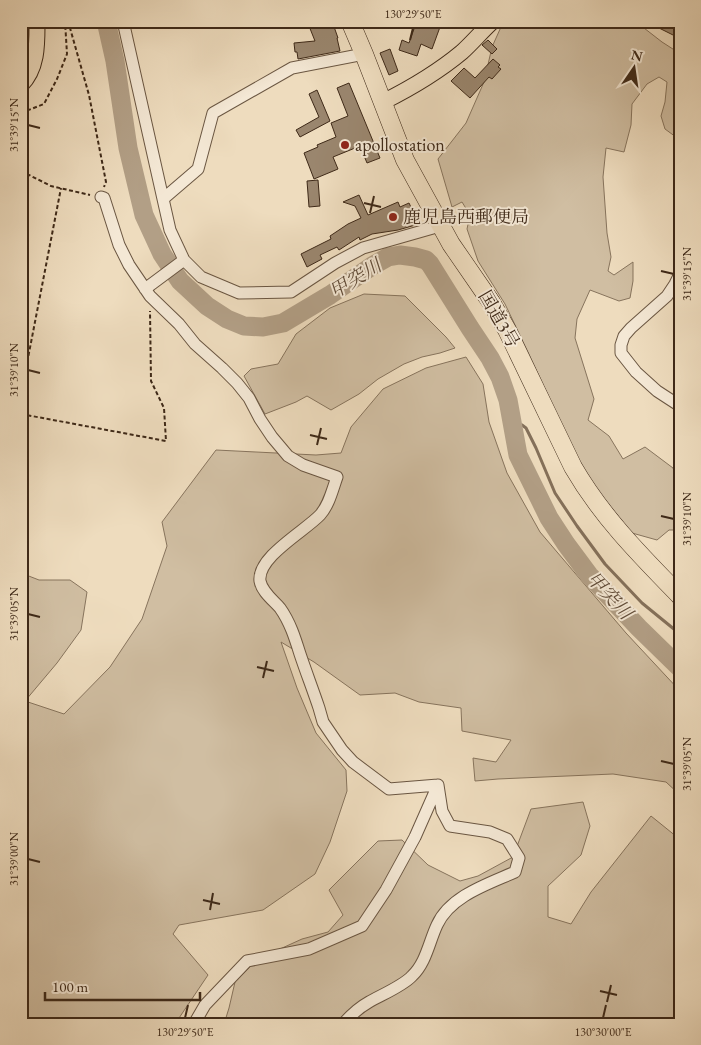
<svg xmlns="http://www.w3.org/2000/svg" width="701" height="1045" viewBox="0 0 701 1045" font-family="'EB Garamond','Noto Serif JP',serif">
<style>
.green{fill:#d0bea2;stroke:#87745d}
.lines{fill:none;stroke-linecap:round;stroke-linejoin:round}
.stream{stroke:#84705a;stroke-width:3}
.river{stroke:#b29f86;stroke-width:19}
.building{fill:#9a866e;stroke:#3e2918}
.minor-casing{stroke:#6a5642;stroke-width:13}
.major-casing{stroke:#3e2918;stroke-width:17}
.highway-casing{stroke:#3e2918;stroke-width:19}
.path{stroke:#3e2918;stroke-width:2;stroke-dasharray:4 2.5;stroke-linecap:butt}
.minor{stroke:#f4e8d5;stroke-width:11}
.major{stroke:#eedcbe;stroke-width:15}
.highway{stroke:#eedcbe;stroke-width:18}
.ticks{fill:none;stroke:#3e2918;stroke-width:2}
.poi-dot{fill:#8f2418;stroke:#f4e8d5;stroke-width:2}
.labels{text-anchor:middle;stroke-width:4;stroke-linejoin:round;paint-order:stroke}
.poi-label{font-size:18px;fill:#3e2918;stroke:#f4e8d5;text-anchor:start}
.street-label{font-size:18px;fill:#3e2918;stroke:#f4e8d5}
.water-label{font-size:19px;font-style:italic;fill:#614c39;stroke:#f4e8d5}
.neatline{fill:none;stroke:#3e2918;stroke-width:2}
.ticks-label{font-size:12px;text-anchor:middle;fill:#3e2918}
</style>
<rect width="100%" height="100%" fill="#eedcbe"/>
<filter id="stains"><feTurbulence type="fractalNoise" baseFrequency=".004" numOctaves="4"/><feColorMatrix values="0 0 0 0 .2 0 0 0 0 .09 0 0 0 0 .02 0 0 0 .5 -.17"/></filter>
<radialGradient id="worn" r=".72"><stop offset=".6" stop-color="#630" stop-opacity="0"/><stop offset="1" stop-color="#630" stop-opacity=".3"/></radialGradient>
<path class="green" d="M506 21H635L662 42 676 51 680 60V140L665 129 661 116 665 102 667 82 659 77 647 84 632 104 631 125 624 152 606 148 603 177 607 233 611 257 608 271 614 275 633 262V281L630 298 619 301 590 290 577 319 575 338 594 399 588 420 609 436 623 459 645 447 673 468 680 484V530H669L657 540 632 533 597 490 577 458 528 352 505 304 478 261 467 229 470 215 462 202 452 207 438 159 466 123 484 82 492 47 501 27Z
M364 294 405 296 446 337 455 348 440 353 422 357 404 364 378 379 359 394 331 410 307 396 296 402 265 414 244 376 251 369 278 364 296 334 330 308Z
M466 357 483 384 489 422 507 473 540 532 626 633 680 691V795L666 782 613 774 498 779 475 781 473 758 496 762 511 740 462 731 461 708 419 702 395 693 360 695 314 662 281 642 297 688 316 733 346 770 347 791 330 842 315 874 263 910 179 925 173 934 208 975 175 1024H21V573L39 580H70L87 592 81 630 57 663 25 701 64 714 110 667 142 619 167 546 162 522 216 450 316 455 341 453 351 427 383 389 426 368Z
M583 802 590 826 581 855 548 886V917L571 924 591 892 651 816 677 837H680V1024H224L229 1008 235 982 258 959 302 939 328 932 343 915 329 890 378 841 402 840 428 865 460 881 478 876 513 857 531 809Z"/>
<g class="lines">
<path class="stream" d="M511 422 522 425 526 428 536 448 555 493 577 526 605 564 642 603 680 634"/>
<path class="river" d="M106 21 115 61 128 148 144 215 162 254 180 281 207 306 227 319 244 326 263 327 283 323 330 295 372 266 388 257 400 255 415 257 426 260 430 264 470 328 490 358 500 377 508 400 518 455 549 518 566 544 589 575 639 628 680 668"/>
</g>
<path class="building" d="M307 21H332L338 38H337L340 51 298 59 297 52H295L294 43 315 41Z
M425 21 440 27 432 49 421 44 417 56 399 50 402 40 409 43 415 26 419 28Z
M662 21H680V26L675 36 659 28Z
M488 40 497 49 492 54 482 45Z
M390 49 398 71 389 75 380 53Z
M493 59 500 65 498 67 501 69 492 79 489 77 470 98 451 81 464 68 475 78Z
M349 83 380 158 367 163 360 146 333 157 338 169 314 179 304 153 318 147 317 145 336 137 331 123 348 116 337 88Z
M317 90 330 121 300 137 296 130 319 117 309 94Z
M318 180 320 206 309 207 307 181Z
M359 195 368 215 398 202 400 207 409 203 419 224 398 230 372 234 360 240 359 237 339 250 337 247 320 255 322 259 307 267 301 254 331 239 330 236 348 224 361 218 355 206 343 202Z"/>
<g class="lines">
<defs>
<path id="minor" d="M123 21 170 230 184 260 201 277 239 293 291 292 335 263 363 248 440 226
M101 197 104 198 119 245 129 265 150 296 179 324 195 344 222 368 237 383 249 398 260 419 272 437 288 456 303 465 337 477C332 491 329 505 320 515 305 531 257 557 260 581 262 592 273 600 280 608 290 622 295 638 300 654 306 672 313 690 319 708L323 722 342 750 353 762 389 789 438 785
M163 199 198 169 213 113 292 68 364 54
M680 274 675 284 667 296 631 328 624 336 621 345V353L636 372 657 391 680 406
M145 289 184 260
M194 1024 205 1005 247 961 309 949 362 926 386 890 415 837 438 785
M343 1024C350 1016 360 1007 369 1002 381 995 403 986 412 976 426 963 429 942 437 925 450 896 488 884 515 872L519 858 507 839 490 832 450 826 442 811 438 785"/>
<path id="major" d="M21 85C38 68 37 43 37 21
M383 102C411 88 438 72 462 52 473 42 482 31 493 21"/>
<path id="highway" d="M350 21 364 54 405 160 451 244 491 302 507 330 573 467C602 517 640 555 680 596"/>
</defs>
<use href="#minor" class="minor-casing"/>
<use href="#major" class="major-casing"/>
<use href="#highway" class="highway-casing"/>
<path class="path" d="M68 21 89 95 106 182 104 187
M21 113 44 104 57 79 67 54 65 21
M21 171 51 186 90 195
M21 394 61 188
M21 414 166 441 164 408 151 381 150 311"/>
<use href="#minor" class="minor"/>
<use href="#major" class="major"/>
<use href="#highway" class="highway"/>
</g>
<path class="ticks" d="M410 40 413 28M28 125 40 128M364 203 381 207M370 213 374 196M661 271 674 274M28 370 40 373M310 435 327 439M317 445 321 428M661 516 674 519M28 614 40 617M257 667 274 671M263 678 267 661M661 761 674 764M28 859 40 862M203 900 220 904M210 910 213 893M600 991 617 995M607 1002 611 985M185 1018 188 1005M603 1018 606 1005"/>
<g class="poi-dot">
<circle cx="345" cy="145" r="5"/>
<circle cx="393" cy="217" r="5"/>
</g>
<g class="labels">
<g class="poi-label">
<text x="355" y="151">apollostation</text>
<text x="403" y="223">鹿児島西郵便局</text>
</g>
<g class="street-label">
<text transform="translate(499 319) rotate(60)" y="6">国道3号</text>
</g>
<g class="water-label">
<text transform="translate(355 278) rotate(-32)" y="7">甲突川</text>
<text transform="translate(610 595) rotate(47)" y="7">甲突川</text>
</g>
</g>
<rect width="701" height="1045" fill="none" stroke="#eedcbe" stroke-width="55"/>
<g transform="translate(634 68) rotate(13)" stroke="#f4e8d5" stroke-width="4" paint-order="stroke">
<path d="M0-4L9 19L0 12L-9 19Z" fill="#3e2918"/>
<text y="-8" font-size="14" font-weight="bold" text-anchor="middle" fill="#3e2918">N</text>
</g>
<path d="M45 992v8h155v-8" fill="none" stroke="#3e2918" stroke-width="2.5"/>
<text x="52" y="992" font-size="15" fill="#3e2918" stroke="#f4e8d5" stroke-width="4" paint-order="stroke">100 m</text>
<rect x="28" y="28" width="646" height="990" class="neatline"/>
<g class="ticks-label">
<text x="413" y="18">130°29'50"E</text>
<text transform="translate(14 125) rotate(-90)" y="4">31°39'15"N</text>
<text transform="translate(687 274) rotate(-90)" y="4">31°39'15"N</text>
<text transform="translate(14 370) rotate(-90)" y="4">31°39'10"N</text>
<text transform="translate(687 519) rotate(-90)" y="4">31°39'10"N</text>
<text transform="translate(14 614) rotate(-90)" y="4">31°39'05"N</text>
<text transform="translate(687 764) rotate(-90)" y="4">31°39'05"N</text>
<text transform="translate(14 859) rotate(-90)" y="4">31°39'00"N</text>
<text x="185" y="1036">130°29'50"E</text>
<text x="603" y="1036">130°30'00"E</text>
</g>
<rect width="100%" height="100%" filter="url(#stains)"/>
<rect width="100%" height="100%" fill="url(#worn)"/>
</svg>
